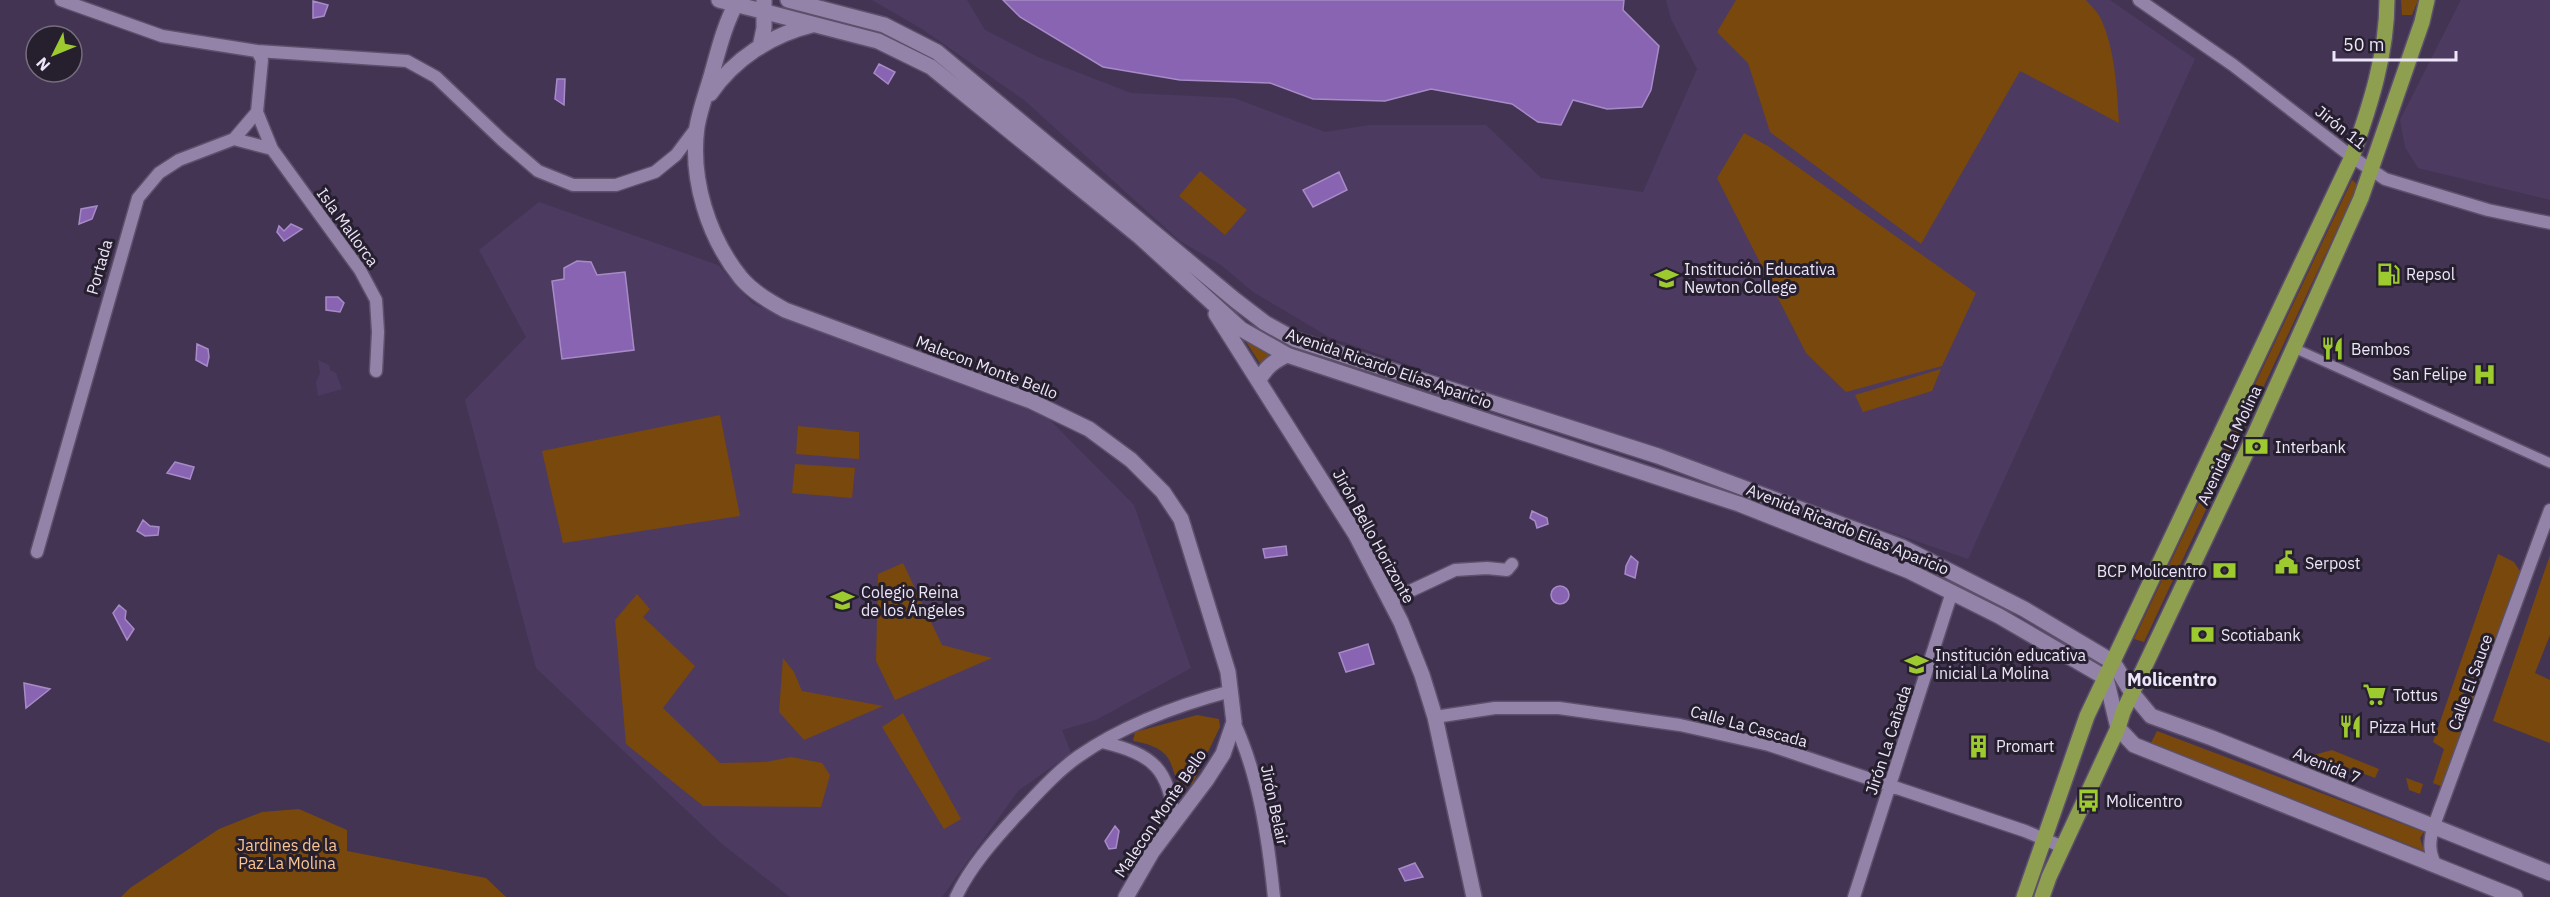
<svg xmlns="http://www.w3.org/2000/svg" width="2550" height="897" viewBox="0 0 2550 897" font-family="'IBM Plex Sans',sans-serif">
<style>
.built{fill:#4d3a61}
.green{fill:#78480c}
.water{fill:#8964b2;stroke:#a78bc7;stroke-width:1.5}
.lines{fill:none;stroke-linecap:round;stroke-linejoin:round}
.pedestrian-casing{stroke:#5c506b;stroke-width:12}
.minor-casing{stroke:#5c506b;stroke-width:15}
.tertiary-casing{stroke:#5c506b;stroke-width:18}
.secondary-casing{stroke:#5c506b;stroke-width:18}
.primary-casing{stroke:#5c506b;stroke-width:18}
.pedestrian{stroke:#9483a8;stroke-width:9}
.minor{stroke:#9483a8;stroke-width:12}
.tertiary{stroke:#9483a8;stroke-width:15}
.secondary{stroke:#9483a8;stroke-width:15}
.primary{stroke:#8ea050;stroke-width:15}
.labels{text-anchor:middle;stroke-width:6;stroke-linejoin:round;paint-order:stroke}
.street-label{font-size:16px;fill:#ede5f9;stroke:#261f2e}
.poi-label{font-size:16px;fill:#ede5f9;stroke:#261f2e;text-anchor:start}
.park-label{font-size:16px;fill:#fac491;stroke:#261f2e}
.neighbourhood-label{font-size:18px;font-weight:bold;fill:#ede5f9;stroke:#261f2e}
</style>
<rect width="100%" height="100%" fill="#433454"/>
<path class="built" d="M872 0H967L985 30 1038 57 1131 93 1234 98 1325 132 1370 125H1486L1541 178 1643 192 1697 69 1671 19 1666 0H2110L2195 59 1968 559 1329 337 1253 292 1221 265 1180 241 1024 100 922 29Z
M2461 0H2550V200L2418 168 2405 147 2400 120Z
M539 202 718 265 753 304 1047 417 1134 505 1191 668 1096 720 1062 730 1071 753 1018 791 942 897H790L722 844 536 668 465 400 526 337 479 250Z
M318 360 329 365 330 370 336 373 342 389 318 396 316 382 320 373Z"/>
<path class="green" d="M1736 0H2086C2091 6 2098 12 2101 19 2115 50 2117 88 2119 123L2020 71 1921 244 1770 132 1748 63 1717 32Z
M2401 0H2418L2412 15H2402Z
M1744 133 1768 146 1976 293 1942 366 1846 392 1806 353 1717 178Z
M1200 171 1247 210 1225 235 1179 196Z
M2352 180 2358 185 2144 642 2134 639Z
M1243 337 1275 355 1261 365Z
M1941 369 1932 391 1863 412 1855 395Z
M720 415 740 516 563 543 542 451Z
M798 426 859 432V459L796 454Z
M795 464 855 468 852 498 792 493Z
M2498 554 2514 562 2520 571 2443 787 2433 783 2444 749 2433 742Z
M2550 555V635L2535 673 2550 680V743L2493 721Z
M903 563 942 645 992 658 895 700 876 661 878 574Z
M637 594 650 609 643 617 695 666 663 708 720 763 766 762 791 757 822 763 830 775 821 807 703 806 626 744 615 620Z
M783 658 794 672 802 691 883 706 804 740 779 712Z
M903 713 961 819 944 829 882 727Z
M1197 715 1219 719 1220 727 1193 783 1182 789C1174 779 1174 767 1168 758 1161 747 1145 743 1133 741L1135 732Z
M2157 731 2424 832 2420 838 2424 851 2151 743Z
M2332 750 2379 769 2375 778 2314 755Z
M2406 778 2423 784 2420 794 2409 790Z
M299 809 347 830V851L486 878 506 897H121L130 888 219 829 262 812Z"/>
<path class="water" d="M1003 0H1624L1623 10 1659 46 1651 90 1642 107 1607 109 1573 100 1561 125 1538 122 1512 104 1431 89 1385 101 1313 99 1270 83 1180 80 1103 67 1020 17Z
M313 1 328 5 324 16 313 18Z
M879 64 895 72 888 84 874 73Z
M557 79H565L564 105 555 99Z
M1339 172 1347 190 1313 207 1303 190Z
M97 206 92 219 79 224 81 209Z
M291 224 302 229 284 241 277 232 279 226 284 231Z
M577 261 591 262 597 275 625 272 634 350 562 359 552 281 564 279V268Z
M326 297H338L344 303 340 312 326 310Z
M197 344 208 349 209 357 207 366 196 360Z
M175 462 194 467 190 479 167 473Z
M1532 511 1547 518 1548 524 1537 528 1535 521 1530 518Z
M143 520 150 526 159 527 158 535 145 536 137 531Z
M1286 546 1287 555 1265 558 1263 549Z
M1631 556 1638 562 1635 578 1625 574 1626 566Z
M1551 595a9 9 0 1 1 18 0a9 9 0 1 1-18 0Z
M119 605 126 611 125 619 134 629 127 640 113 613Z
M1368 644 1374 664 1346 672 1339 653Z
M24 683 50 689 26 708Z
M1115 826 1119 831 1116 848 1109 849 1105 841Z
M1415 863 1423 877 1405 881 1399 869Z"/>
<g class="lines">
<defs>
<path id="pedestrian" d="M2294 348 2550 463"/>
<path id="minor" d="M61 0 162 36 257 51 407 61 436 77 502 140 538 171 573 185H616L655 172 676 155 697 127
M2139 0 2233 65 2352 157 2385 179 2488 210 2550 223
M257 112 272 149 360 270 376 300 378 332 376 371
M234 139 272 149
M37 552 138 198 159 173 179 160 234 139 257 112 262 60 257 51
M1391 600 1455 570 1487 568 1507 570 1512 564
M1435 717 1495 708H1559L1680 725 1769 745 2025 831 2063 847
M1234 722C1259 776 1268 838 1274 897
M1102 742C1155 755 1168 768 1175 822
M2436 866C2429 852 2429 843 2433 828L2550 510
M956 897C970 867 994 840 1016 816 1036 795 1056 772 1079 756 1125 724 1178 705 1231 691
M1854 897 1952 592"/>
<path id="tertiary" d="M719 0 878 41 931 67 1140 237 1241 329 1287 355 1739 504 1909 571 1999 616 2106 678
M738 0C725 23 719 48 712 73 707 91 700 109 697 127 690 179 708 237 741 278 753 292 769 301 785 310L1031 401 1089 429 1131 460 1163 492 1181 519 1228 672 1234 722 1223 754 1207 779 1152 852 1126 897
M788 0 884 25 937 52 1235 300 1265 323 1294 339 1658 456 1902 547 2024 609 2113 662
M760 47 764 28V0
M710 94C734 59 771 35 812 25
M1216 314 1356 535 1401 622 1422 675 1435 717 1474 897
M1259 380C1266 367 1274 361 1287 355"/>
<path id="secondary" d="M2113 662 2132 693 2151 716 2212 738 2550 873
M2106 678 2118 728 2134 745 2515 897"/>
<path id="primary" d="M2024 897 2087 716 2352 157C2370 106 2387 54 2387 0
M2042 897 2049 877 2118 728 2123 712 2255 434 2361 198 2422 22 2427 0"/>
</defs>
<use href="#pedestrian" class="pedestrian-casing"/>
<use href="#minor" class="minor-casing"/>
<use href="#tertiary" class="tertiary-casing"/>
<use href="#secondary" class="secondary-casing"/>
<use href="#primary" class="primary-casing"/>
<use href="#pedestrian" class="pedestrian"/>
<use href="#minor" class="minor"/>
<use href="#tertiary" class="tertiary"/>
<use href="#secondary" class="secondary"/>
<use href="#primary" class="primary"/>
</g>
<defs>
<symbol id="fuel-bare" viewBox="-9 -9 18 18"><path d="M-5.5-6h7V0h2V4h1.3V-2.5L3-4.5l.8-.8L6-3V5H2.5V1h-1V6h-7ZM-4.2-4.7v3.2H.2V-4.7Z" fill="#9dca2f" stroke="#261f2e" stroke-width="2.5" paint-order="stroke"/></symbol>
<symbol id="school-bare" viewBox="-9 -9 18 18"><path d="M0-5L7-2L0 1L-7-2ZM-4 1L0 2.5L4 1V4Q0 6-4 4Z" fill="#9dca2f" stroke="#261f2e" stroke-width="2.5" paint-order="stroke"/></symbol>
<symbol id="restaurant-bare" viewBox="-9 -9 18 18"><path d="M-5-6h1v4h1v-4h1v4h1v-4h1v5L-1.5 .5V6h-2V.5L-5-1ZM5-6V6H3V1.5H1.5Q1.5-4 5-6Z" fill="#9dca2f" stroke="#261f2e" stroke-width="2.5" paint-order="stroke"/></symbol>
<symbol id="hospital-bare" viewBox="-9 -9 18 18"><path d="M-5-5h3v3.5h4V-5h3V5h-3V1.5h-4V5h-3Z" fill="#9dca2f" stroke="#261f2e" stroke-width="2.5" paint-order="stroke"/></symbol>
<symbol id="bank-bare" viewBox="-9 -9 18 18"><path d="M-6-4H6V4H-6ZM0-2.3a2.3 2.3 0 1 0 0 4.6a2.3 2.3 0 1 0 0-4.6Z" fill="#9dca2f" stroke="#261f2e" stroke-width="2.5" paint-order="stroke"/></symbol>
<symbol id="civic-bare" viewBox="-9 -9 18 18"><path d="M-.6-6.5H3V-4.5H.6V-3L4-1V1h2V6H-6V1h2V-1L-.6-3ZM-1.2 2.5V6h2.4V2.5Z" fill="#9dca2f" stroke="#261f2e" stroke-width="2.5" paint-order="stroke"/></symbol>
<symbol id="supermarket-bare" viewBox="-9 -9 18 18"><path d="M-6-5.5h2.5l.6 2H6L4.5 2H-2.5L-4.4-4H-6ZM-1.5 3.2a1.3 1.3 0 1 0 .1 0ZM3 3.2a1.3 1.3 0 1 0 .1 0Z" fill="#9dca2f" stroke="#261f2e" stroke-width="2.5" paint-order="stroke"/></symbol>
<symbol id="building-bare" viewBox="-9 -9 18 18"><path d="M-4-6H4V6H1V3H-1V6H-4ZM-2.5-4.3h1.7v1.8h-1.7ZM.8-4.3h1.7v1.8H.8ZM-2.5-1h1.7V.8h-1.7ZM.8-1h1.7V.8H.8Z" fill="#9dca2f" stroke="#261f2e" stroke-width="2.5" paint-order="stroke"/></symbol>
<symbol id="bus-bare" viewBox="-9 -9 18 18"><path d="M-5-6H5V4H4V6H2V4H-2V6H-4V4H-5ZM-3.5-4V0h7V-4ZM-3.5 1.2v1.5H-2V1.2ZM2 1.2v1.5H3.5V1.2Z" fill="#9dca2f" stroke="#261f2e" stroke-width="2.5" paint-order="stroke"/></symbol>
</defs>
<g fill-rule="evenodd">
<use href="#fuel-bare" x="2372" y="258" width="33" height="33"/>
<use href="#school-bare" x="1650" y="262" width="33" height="33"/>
<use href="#restaurant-bare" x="2316" y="332" width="33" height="33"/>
<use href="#hospital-bare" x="2468" y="358" width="33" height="33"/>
<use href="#bank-bare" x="2240" y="430" width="33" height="33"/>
<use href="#civic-bare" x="2270" y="546" width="33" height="33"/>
<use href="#bank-bare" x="2208" y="554" width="33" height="33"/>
<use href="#school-bare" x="826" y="584" width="33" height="33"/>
<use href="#bank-bare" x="2186" y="618" width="33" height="33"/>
<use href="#school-bare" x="1900" y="648" width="33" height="33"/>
<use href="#supermarket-bare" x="2358" y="678" width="33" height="33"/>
<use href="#restaurant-bare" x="2334" y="710" width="33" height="33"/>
<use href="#building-bare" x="1962" y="730" width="33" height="33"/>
<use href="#bus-bare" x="2072" y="784" width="33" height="33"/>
</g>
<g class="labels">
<g class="street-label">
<text transform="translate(2341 127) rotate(38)" y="6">Jirón 11</text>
<text transform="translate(348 227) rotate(54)" y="6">Isla Mallorca</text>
<text transform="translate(99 267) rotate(-74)" y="6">Portada</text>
<text transform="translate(987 367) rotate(21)" y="6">Malecon Monte Bello</text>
<text transform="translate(1389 368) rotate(19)" y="6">Avenida Ricardo Elías Aparicio</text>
<text transform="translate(2229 445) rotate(-65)" y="6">Avenida La Molina</text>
<text transform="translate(1848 529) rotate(22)" y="6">Avenida Ricardo Elías Aparicio</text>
<text transform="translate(1374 536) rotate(61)" y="6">Jirón Bello Horizonte</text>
<text transform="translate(2470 682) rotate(-70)" y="6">Calle El Sauce</text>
<text transform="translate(1749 726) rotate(15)" y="6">Calle La Cascada</text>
<text transform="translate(1888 740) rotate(-72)" y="6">Jirón La Cañada</text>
<text transform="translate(2327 765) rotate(22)" y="6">Avenida 7</text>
<text transform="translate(1275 805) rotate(78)" y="6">Jirón Belair</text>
<text transform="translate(1160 813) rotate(-56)" y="6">Malecon Monte Bello</text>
</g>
<g class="poi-label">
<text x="1684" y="275">Institución Educativa<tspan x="1684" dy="18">Newton College</tspan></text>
<text x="2406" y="280">Repsol</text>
<text x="2351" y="355">Bembos</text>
<text x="2467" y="380" text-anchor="end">San Felipe</text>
<text x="2275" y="453">Interbank</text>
<text x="2305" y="569">Serpost</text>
<text x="2207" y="577" text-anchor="end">BCP Molicentro</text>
<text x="861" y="598">Colegio Reina<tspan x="861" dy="18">de los Ángeles</tspan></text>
<text x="2221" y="641">Scotiabank</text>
<text x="1935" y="661">Institución educativa<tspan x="1935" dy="18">inicial La Molina</tspan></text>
<text x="2393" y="701">Tottus</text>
<text x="2369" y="733">Pizza Hut</text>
<text x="1996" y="752">Promart</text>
<text x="2106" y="807">Molicentro</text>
</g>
<g class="park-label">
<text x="287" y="851">Jardines de la<tspan x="287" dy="18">Paz La Molina</tspan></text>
</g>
<g class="neighbourhood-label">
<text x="2172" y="686">Molicentro</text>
</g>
</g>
<g transform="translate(54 54) rotate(227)"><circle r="28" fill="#261f2e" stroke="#766e7f" stroke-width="1.5"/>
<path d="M0-4.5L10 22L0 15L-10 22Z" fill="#9dca2f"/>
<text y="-9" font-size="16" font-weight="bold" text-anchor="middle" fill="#ede5f9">N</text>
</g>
<path d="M2334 51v9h122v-9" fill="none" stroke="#ede5f9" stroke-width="3"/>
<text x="2343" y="51" font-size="18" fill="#ede5f9" stroke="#261f2e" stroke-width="4.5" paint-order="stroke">50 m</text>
</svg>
